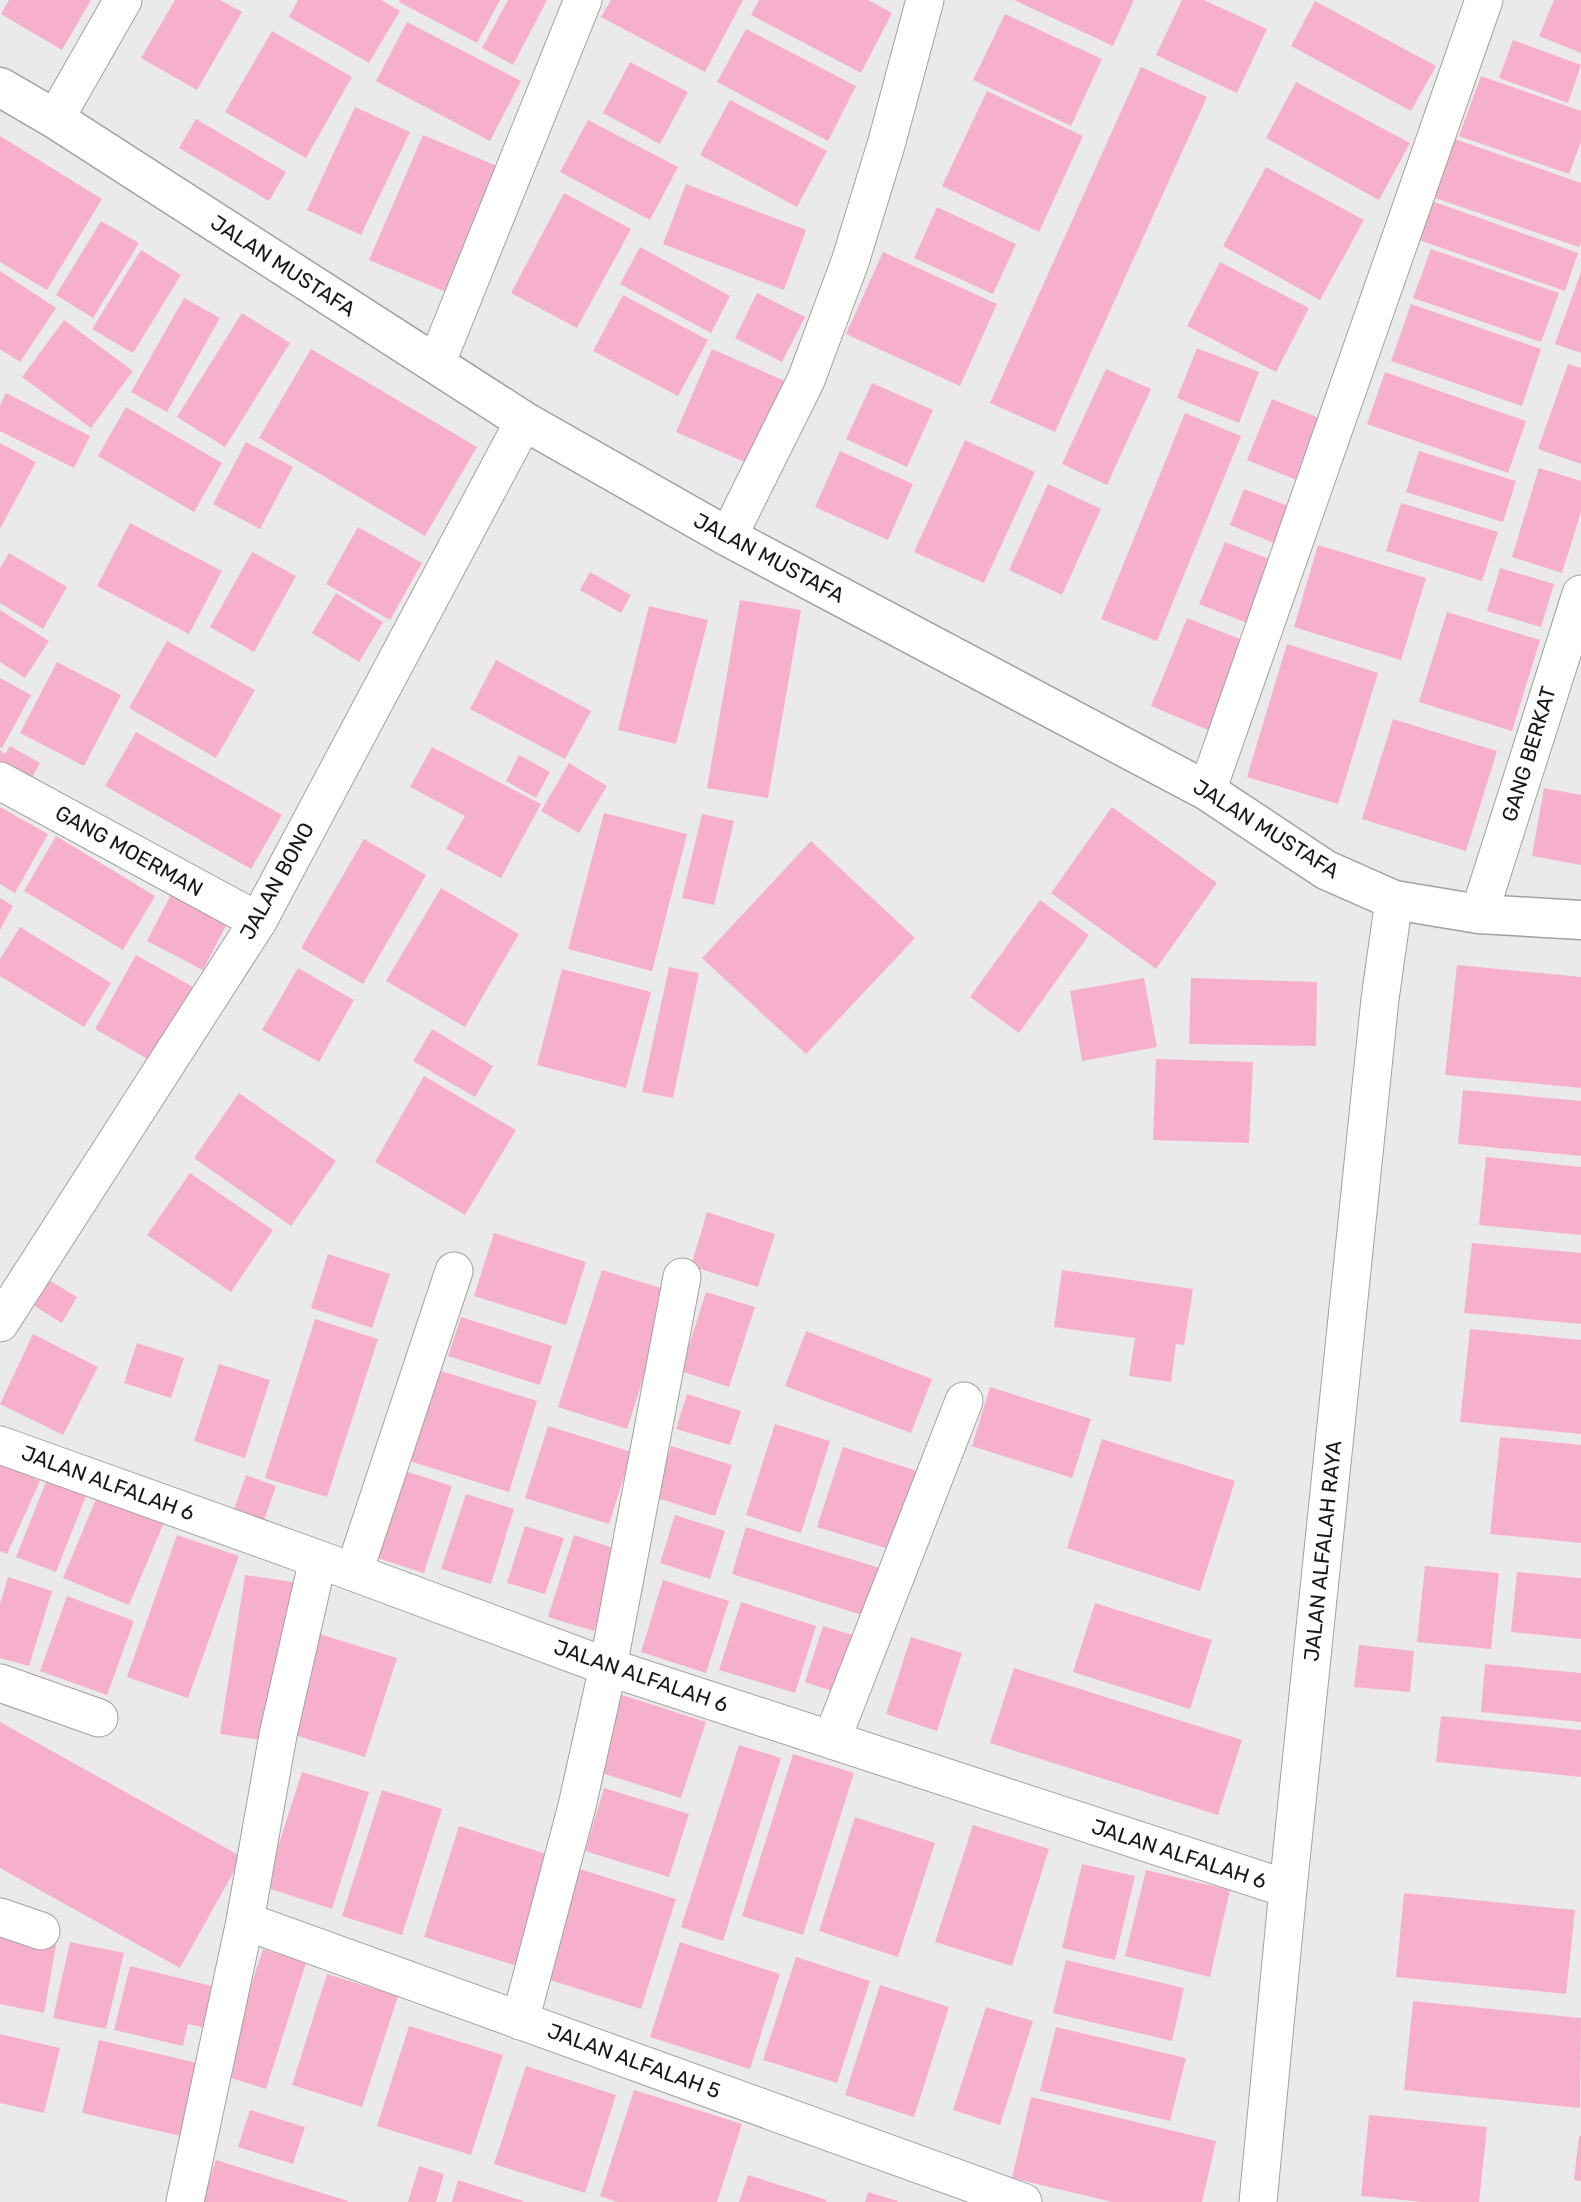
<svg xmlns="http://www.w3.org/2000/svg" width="1581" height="2202" viewBox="0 0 1581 2202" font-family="Rubik,sans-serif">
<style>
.building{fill:#f7b0cb}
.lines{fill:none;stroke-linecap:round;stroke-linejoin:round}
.street-casing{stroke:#a1a1a3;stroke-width:39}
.secondary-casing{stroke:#a1a1a3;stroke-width:41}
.street{stroke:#fff;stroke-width:37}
.secondary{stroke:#fff;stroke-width:38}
.labels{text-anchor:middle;stroke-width:5;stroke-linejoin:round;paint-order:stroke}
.street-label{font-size:21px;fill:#181819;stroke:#fff}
</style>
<rect width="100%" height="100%" fill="#eaeaec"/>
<path class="building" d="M9 0H91L62 50 1 14Z
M175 0H220L242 12 197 90 141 58Z
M298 0H381L400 11 369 63 289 17Z
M400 0H500L477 43 399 2Z
M508 0H547L513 65 482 48Z
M611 0H743L705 72 601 17Z
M759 0H868L892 13 861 73 751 15Z
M1014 0H1134L1113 46Z
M1182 0H1204L1267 29 1237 93 1156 55Z
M1554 0H1581V53L1539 36Z
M1315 1 1436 66 1411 111 1291 46Z
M1005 14 1102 59 1071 126 973 80Z
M407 22 521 81 490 141 376 81Z
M746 29 856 86 828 141 717 82Z
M272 31 352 77 306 158 225 112Z
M1513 40 1581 65 1568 103 1499 78Z
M630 62 688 92 660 144 603 113Z
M1141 67 1207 97 1055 432 990 403Z
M1481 76 1581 111V142L1569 174 1459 136Z
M1296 82 1410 143 1379 200 1266 138Z
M987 91 1083 136 1039 232 942 186Z
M730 100 827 151 797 207 700 155Z
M355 107 410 132 361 235 307 210Z
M196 119 286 172 269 201 179 148Z
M588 120 678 167 650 220 560 172Z
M423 135 511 172 458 297 369 260Z
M0 136 102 199 47 290 0 262Z
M1452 138 1581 183V242L1579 247 1432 197Z
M1266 167 1364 220 1320 300 1223 246Z
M686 184 806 230 784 290 663 244Z
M564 193 631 229 577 328 511 293Z
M1429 200 1578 253 1565 291 1416 239Z
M937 207 1016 244 993 294 914 258Z
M101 221 139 243 93 318 56 295Z
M640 247 730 296 711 333 620 284Z
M1431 249 1559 293 1541 342 1413 298Z
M141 250 181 275 133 353 92 329Z
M883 252 997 304 960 386 846 334Z
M1220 262 1309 308 1276 372 1187 326Z
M0 271 56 308 20 362 0 349Z
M1581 272V353L1555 344Z
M757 293 805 317 782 362 735 338Z
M623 295 708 340 678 396 593 351Z
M184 298 220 318 167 412 131 392Z
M1411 304 1541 349 1522 406 1391 361Z
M242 313 290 343 225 447 177 417Z
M64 320 133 371 91 428 22 377Z
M1197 348 1259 372 1239 423 1177 398Z
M311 349 477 447 425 536 259 438Z
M712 349 785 381 749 464 676 432Z
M1568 364 1581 368V464L1538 449Z
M1106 369 1151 389 1107 485 1062 464Z
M1385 372 1526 421 1508 473 1367 424Z
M872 383 933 410 907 467 846 439Z
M6 393 90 436 74 468 0 431V406Z
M1272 399 1324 420 1299 481 1247 460Z
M126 407 222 463 194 512 98 456Z
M1185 413 1241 436 1157 641 1101 619Z
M965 440 1035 472 984 583 914 552Z
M246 442 293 467 260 529 213 504Z
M0 443 36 462 0 529Z
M840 451 913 484 888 540 815 507Z
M1419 451 1516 481 1503 522 1406 492Z
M1539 468 1581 481V512L1562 573 1512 557Z
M1048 484 1101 509 1062 595 1009 570Z
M1244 489 1291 507 1276 544 1230 525Z
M1401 503 1498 532 1482 581 1386 551Z
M130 523 222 571 189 634 97 586Z
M358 527 422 563 390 620 326 584Z
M1225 542 1277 562 1252 625 1199 604Z
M1318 545 1426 578 1401 660 1294 627Z
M252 552 296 576 254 652 210 627Z
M9 553 67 587 43 629 0 603V568Z
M1500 568 1554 584 1541 627 1487 611Z
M590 572 631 595 621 613 580 590Z
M336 593 383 622 359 662 312 633Z
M740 600 801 610 768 798 707 788Z
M649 606 708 620 676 744 618 730Z
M0 610 49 641 25 678 0 662Z
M1447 612 1540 640 1512 731 1419 702Z
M1187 618 1245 641 1208 730 1151 706Z
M167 641 255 690 216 758 129 708Z
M1287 644 1378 673 1338 804 1247 777Z
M496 660 591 711 565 759 470 709Z
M57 662 121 695 84 766 20 733Z
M0 678 31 695 2 748 0 747Z
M1393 719 1497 751 1466 851 1362 819Z
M136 732 282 815 251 869 105 786Z
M10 746 40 763 26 789 0 773V750L5 754Z
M432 747 541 804 501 878 446 849 465 816 410 787Z
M519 755 550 772 536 798 506 781Z
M569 763 607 786 579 833 541 811Z
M1544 788 1581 795V865L1532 856Z
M0 807 48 834 15 893 0 884Z
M1112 807 1217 883 1156 969 1051 893Z
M604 813 687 834 652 971 568 949Z
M702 814 734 821 714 905 682 898Z
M56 836 155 896 123 950 24 891Z
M364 839 426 875 363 984 301 948Z
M811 841 915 938 806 1054 702 958Z
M178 881 234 910 203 970 147 941Z
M441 888 519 934 465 1027 386 981Z
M0 898 13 906 0 930Z
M1040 900 1089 935 1019 1033 970 997Z
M20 927 111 983 84 1027 0 976V959Z
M136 955 193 987 151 1061 95 1029Z
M1457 965 1581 977V1088L1445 1075Z
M669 967 699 973 673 1098 642 1092Z
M298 968 354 1000 319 1062 262 1030Z
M562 969 651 992 626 1088 537 1065Z
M1144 978 1157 1047 1082 1061 1070 991Z
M1191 978 1317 982 1316 1046 1189 1044Z
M432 1029 493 1066 475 1097 413 1061Z
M1156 1059 1253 1062 1249 1143 1153 1140Z
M424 1076 516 1130 465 1215 375 1162Z
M1463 1090 1581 1101V1156L1458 1144Z
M239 1093 336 1161 291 1226 194 1158Z
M1486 1157 1581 1167V1235L1479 1225Z
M190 1173 273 1230 231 1292 147 1235Z
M707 1212 775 1234 758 1287 691 1266Z
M494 1233 586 1262 566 1325 474 1296Z
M1472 1243 1581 1253V1324L1464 1313Z
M328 1254 390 1274 372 1328 311 1308Z
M602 1270 671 1291 627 1429 558 1407Z
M1062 1270 1193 1289 1184 1345 1176 1344 1171 1382 1129 1376 1135 1338 1054 1327Z
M47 1279 77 1297 62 1323 31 1304Z
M706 1292 755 1307 729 1387 681 1371Z
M461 1317 552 1346 540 1385 448 1356Z
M315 1319 378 1339 327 1497 265 1478Z
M1470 1329 1581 1340V1434L1460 1422Z
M806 1331 932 1379 911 1433 785 1386Z
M33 1334 98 1367 63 1435 0 1404Z
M137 1343 184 1358 171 1398 124 1383Z
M219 1364 270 1380 245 1458 194 1441Z
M435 1369 537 1401 509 1492 406 1460Z
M990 1387 1091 1419 1072 1478 972 1446Z
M687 1394 741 1411 730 1445 676 1429Z
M775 1424 830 1441 801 1533 746 1515Z
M548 1426 632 1452 609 1524 525 1498Z
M1500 1437 1581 1445V1543L1490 1534Z
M1102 1439 1235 1481 1200 1591 1067 1548Z
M671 1446 732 1465 715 1516 654 1497Z
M843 1447 917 1471 892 1550 817 1527Z
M0 1462 40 1481 7 1554 0 1551Z
M396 1468 452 1486 424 1573 368 1555Z
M246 1475 276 1486 263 1523 233 1512Z
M48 1477 88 1491 56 1572 16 1557Z
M99 1492 165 1520 129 1605 63 1578Z
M466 1494 514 1509 491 1584 441 1569Z
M675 1515 725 1531 710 1579 660 1563Z
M525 1526 564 1538 545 1594 507 1583Z
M746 1527 880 1568 865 1616 732 1574Z
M177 1535 239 1556 188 1698 127 1677Z
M574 1535 619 1550 594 1631 548 1617Z
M1425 1566 1499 1573 1491 1649 1417 1642Z
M1517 1572 1581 1578V1639L1511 1632Z
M245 1575 300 1583 275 1742 220 1734Z
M8 1577 52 1591 29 1666 0 1658V1604Z
M663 1580 729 1601 706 1673 641 1652Z
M67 1596 134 1621 107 1695 40 1671Z
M741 1602 816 1626 795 1693 719 1670Z
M1095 1603 1212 1640 1190 1709 1073 1672Z
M823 1626 866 1639 847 1696 805 1682Z
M313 1632 397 1658 365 1757 282 1731Z
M911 1637 962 1653 937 1731 886 1714Z
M1359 1645 1414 1651 1410 1692 1354 1687Z
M1485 1664 1581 1673V1722L1481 1712Z
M1014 1668 1242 1740 1218 1815 990 1743Z
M616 1693 706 1722 681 1798 592 1770Z
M1441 1716 1581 1730V1777L1436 1762Z
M0 1722 242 1857 180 1968 0 1868Z
M739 1745 781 1758 723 1941 681 1927Z
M793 1754 854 1773 803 1935 742 1916Z
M302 1772 369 1792 332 1909 265 1887Z
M604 1788 689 1814 669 1877 585 1851Z
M382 1790 442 1809 402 1935 342 1916Z
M855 1817 935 1843 898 1957 819 1931Z
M973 1825 1049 1849 1012 1966 935 1942Z
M459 1826 559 1858 524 1968 424 1937Z
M1082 1864 1135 1876 1115 1960 1062 1948Z
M576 1868 676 1899 641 2009 541 1977Z
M1146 1870 1230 1890 1210 1977 1125 1956Z
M1404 1893 1575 1910 1566 1994 1396 1977Z
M0 1934 56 1945 44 2013 0 2004Z
M70 1942 124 1953 106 2029 53 2018Z
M680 1942 780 1974 750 2069 650 2037Z
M263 1949 306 1963 266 2089 222 2075Z
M796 1957 870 1981 837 2083 763 2060Z
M1066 1960 1184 1988 1172 2041 1053 2013Z
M130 1966 220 1988 210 2029 188 2024 183 2046 114 2030Z
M327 1974 398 1996 362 2107 292 2085Z
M880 1985 949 2007 914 2117 845 2095Z
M1413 2001 1581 2018 1580 2108 1404 2090Z
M986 2007 1033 2021 1000 2125 953 2110Z
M409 2026 503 2055 471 2155 377 2126Z
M1056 2027 1186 2058 1170 2121 1040 2091Z
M0 2034 60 2048 44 2113 0 2103Z
M99 2040 206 2065 189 2138 82 2113Z
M526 2066 616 2095 585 2193 494 2164Z
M634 2090 742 2124 717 2202H617L600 2196Z
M1031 2097 1216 2141 1202 2202H1112L1012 2178Z
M250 2110 305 2127 293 2164 238 2147Z
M1369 2115 1487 2127 1479 2202H1423L1361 2196Z
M1579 2136H1581V2181L1574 2180Z
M216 2160 348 2201V2202H202Z
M419 2166 444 2174 436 2202H408Z
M748 2175 827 2200 826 2202H739Z
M458 2180 523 2201V2202H452Z
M868 2192 898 2201V2202H865Z"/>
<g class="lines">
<defs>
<path id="street" d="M55 119 123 0
M436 364 583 0
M728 537 806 380 850 262 886 145 925 0
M0 781 258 921
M1207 791 1484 0
M1479 914 1581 594
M0 1323 258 921 524 421
M0 1445 318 1559 608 1667 1288 1889
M354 1572 454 1271
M0 1683 99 1718
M832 1739 964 1401
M0 1917 41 1931
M245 1921 1023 2202
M520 2021 577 1806 608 1667 682 1277
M185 2202 245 1921 278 1735 318 1559
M1258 2202 1288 1889 1380 999 1394 900"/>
<path id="secondary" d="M0 87 55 119 524 421 728 537 1207 791 1326 870 1394 900 1479 914 1581 920"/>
</defs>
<use href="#street" class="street-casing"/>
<use href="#secondary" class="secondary-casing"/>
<use href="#street" class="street"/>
<use href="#secondary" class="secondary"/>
</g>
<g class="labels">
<g class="street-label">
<text transform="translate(283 266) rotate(33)" y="7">JALAN MUSTAFA</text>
<text transform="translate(769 558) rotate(28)" y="7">JALAN MUSTAFA</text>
<text transform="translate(1529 754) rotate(-73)" y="7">GANG BERKAT</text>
<text transform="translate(1266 829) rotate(32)" y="7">JALAN MUSTAFA</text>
<text transform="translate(129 851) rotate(29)" y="7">GANG MOERMAN</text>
<text transform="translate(277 881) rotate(-61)" y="7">JALAN BONO</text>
<text transform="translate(108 1483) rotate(20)" y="7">JALAN ALFALAH 6</text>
<text transform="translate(1323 1551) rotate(-84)" y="7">JALAN ALFALAH RAYA</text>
<text transform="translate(641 1676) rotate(19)" y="7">JALAN ALFALAH 6</text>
<text transform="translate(1179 1854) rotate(18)" y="7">JALAN ALFALAH 6</text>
<text transform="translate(634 2061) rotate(20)" y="7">JALAN ALFALAH 5</text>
</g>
</g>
</svg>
